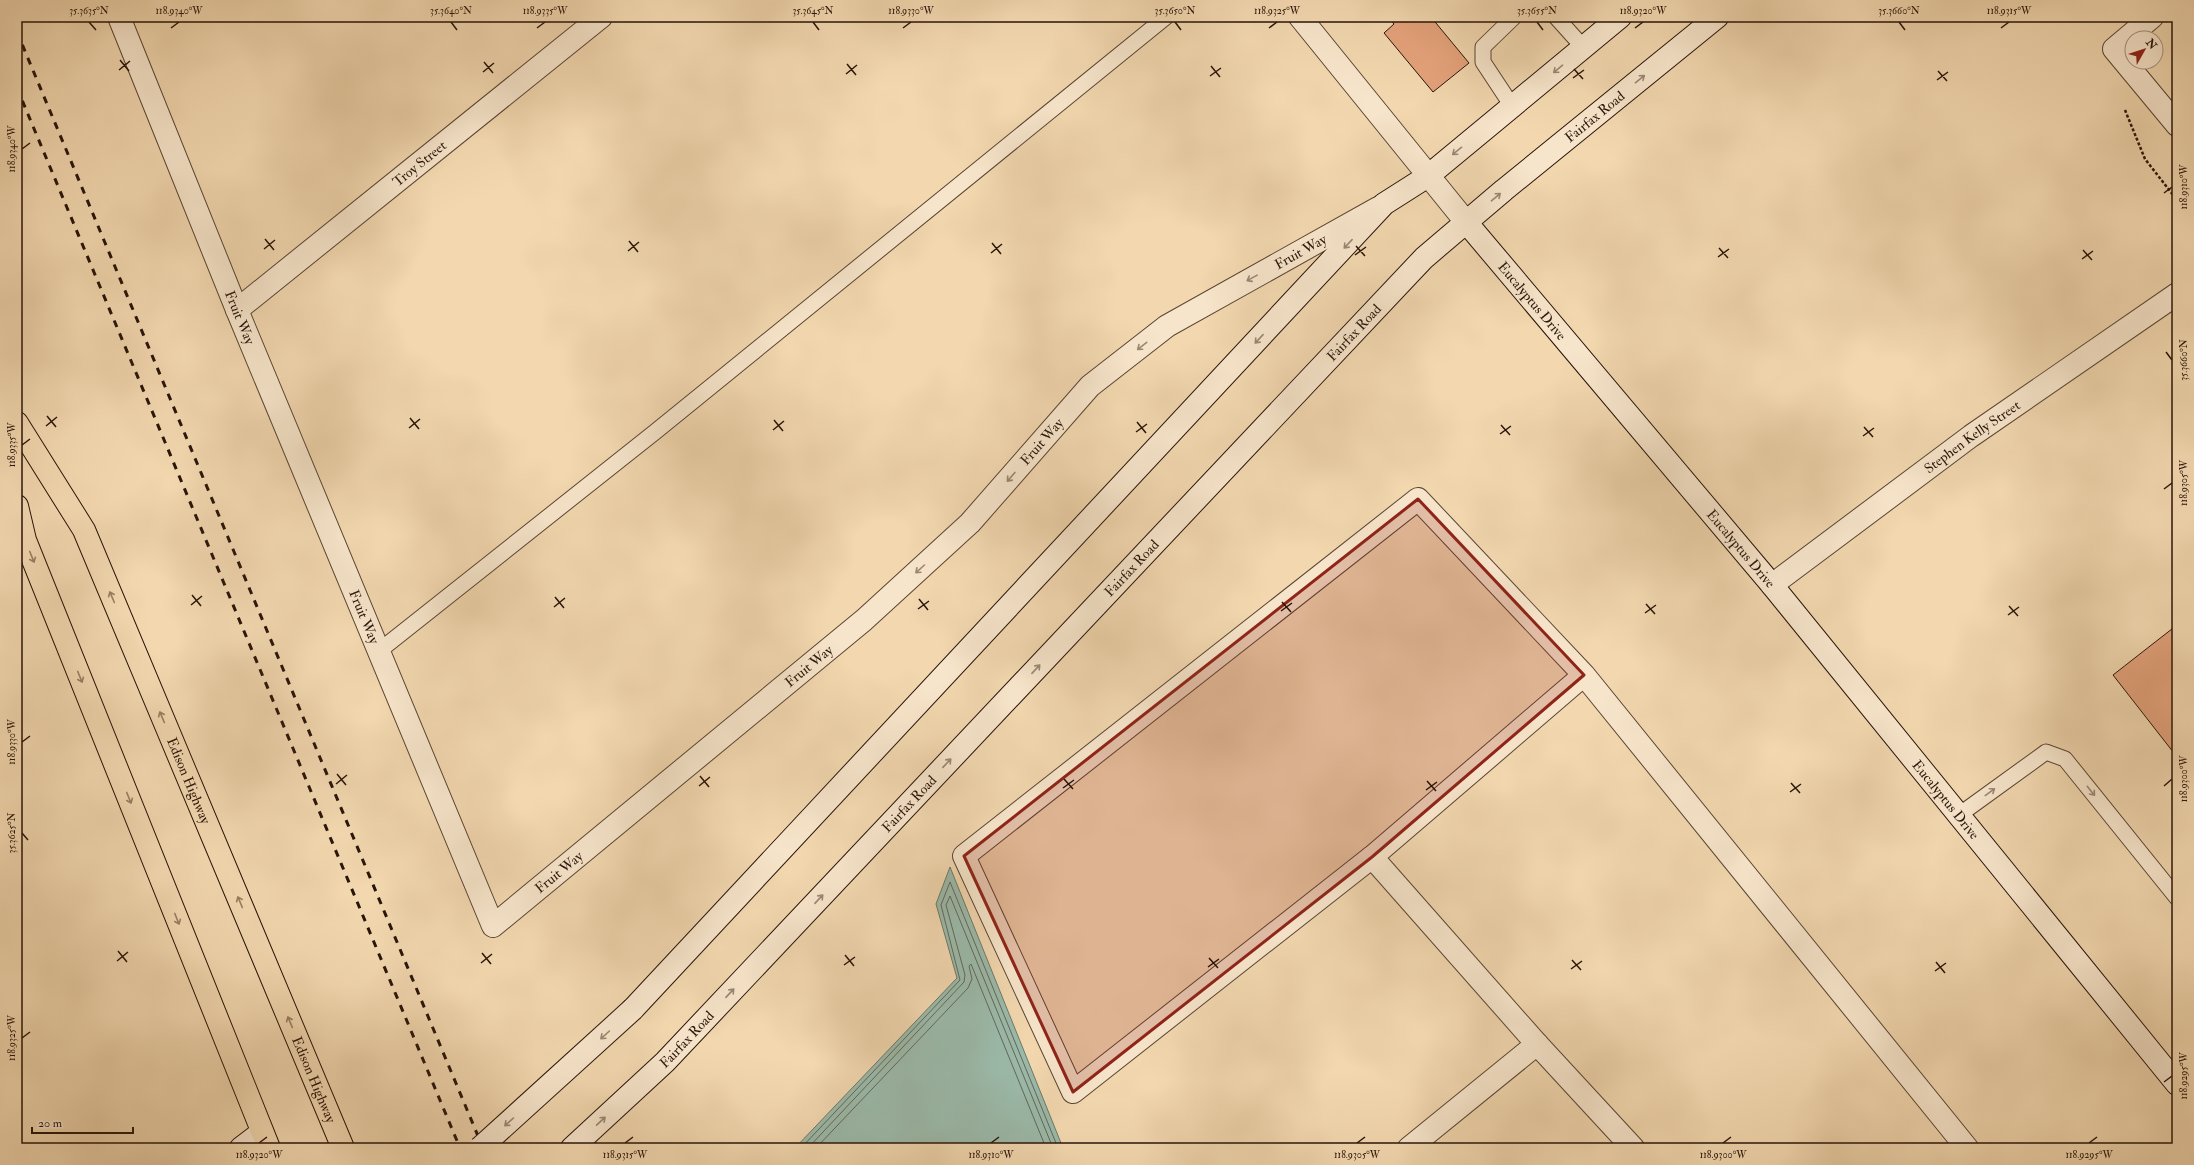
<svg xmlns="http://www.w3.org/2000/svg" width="2194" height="1165" viewBox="0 0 2194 1165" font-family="'IM FELL Double Pica',serif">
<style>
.water{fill:#9bbaaa;stroke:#6d786a}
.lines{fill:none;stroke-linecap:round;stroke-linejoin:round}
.shore{stroke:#62675a;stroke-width:1}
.building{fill:#e4a27b;stroke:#281409}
.lane-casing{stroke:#5a4532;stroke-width:17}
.street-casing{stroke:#5a4532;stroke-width:24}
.secondary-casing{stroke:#281409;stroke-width:24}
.primary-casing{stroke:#281409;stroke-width:24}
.path{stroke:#281409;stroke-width:2.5;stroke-dasharray:3 2;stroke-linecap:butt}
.lane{stroke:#f7e5cb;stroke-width:15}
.street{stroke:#f7e5cb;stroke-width:22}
.secondary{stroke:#f7e5cb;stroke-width:22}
.primary{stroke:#f2d7af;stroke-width:22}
.rail{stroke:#281409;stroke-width:3;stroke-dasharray:7 7;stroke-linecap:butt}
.secondary-bridge-casing{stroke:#281409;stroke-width:24;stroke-linecap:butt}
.secondary-bridge{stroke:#f7e5cb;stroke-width:22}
.oneway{stroke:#9a8774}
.oneway2{stroke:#977f64}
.marked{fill:#8f2418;fill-opacity:0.2;stroke:#8f2418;stroke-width:3;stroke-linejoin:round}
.ticks{fill:none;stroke:#281409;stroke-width:1.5}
.labels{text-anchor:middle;stroke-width:4;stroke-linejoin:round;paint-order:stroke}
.street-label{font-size:14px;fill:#281409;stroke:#f7e5cb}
.neatline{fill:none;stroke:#281409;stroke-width:1.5}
.ticks-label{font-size:10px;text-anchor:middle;fill:#281409}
</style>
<rect width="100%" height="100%" fill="#f2d7af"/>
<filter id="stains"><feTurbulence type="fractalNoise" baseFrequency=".005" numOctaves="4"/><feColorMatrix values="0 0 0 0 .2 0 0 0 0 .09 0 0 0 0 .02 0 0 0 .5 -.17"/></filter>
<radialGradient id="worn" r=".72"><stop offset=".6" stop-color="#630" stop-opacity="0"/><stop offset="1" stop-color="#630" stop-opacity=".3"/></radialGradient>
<path class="water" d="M950 867 1063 1148H795L957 978 936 904Z"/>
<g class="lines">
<path class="shore" d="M801 1148 960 980 941 905 950 882 1058 1148
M808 1148 964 982 965 975 946 905 950 896 1053 1148
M816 1148 968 988 972 979 969 966 971 964 1046 1148"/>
</g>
<path class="building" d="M1388 17H1431L1469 63 1433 92 1384 33 1394 24Z
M2177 625V757L2113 675Z"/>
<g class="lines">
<defs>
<path id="lane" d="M1556 17 1583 47
M1512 106 1483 62V47L1514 17
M379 651 655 432 1166 17
M1959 815 2046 752 2065 759 2177 898"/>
<g id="street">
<path id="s1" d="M119 17 237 310 493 926 864 620 970 523 1090 386 1167 326 1378 208"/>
<path d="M1300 17 1466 222"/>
<path d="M2152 17 2114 49 2177 125"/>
<path id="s2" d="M237 310 601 17"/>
<path id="s3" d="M1772 585 1971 436 2177 294"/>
<path d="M1584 675 1372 857 1073 1092 964 856 1418 499 1584 675 1967 1148"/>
<path d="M1372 857 1537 1044 1633 1148"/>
<path d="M1409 1148 1537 1044"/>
</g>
<g id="secondary">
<path id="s4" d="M1466 222 1772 585 2177 1084"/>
<path d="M633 1009 1384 204 1428 176 1620 17"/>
<path d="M241 1148 262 1132"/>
<path id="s5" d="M572 1148 665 1062 1424 258 1504 190 1717 17"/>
</g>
<g id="primary">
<path id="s6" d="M17 423 84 530 343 1148"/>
<path d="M17 506 25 540 269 1148"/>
</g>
</defs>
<use href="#lane" class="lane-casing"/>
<use href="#street" class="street-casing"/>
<use href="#secondary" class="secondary-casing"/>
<use href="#primary" class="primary-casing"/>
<path class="path" d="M2125 110 2145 159 2177 200"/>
<use href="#lane" class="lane"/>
<use href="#street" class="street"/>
<use href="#secondary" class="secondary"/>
<use href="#primary" class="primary"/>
<path class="rail" d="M17 32 483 1148
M17 88 460 1148"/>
<defs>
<path id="secondary-bridge" d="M480 1148 633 1009"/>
</defs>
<use href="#secondary-bridge" class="secondary-bridge-casing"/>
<use href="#secondary-bridge" class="secondary-bridge"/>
</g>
<defs><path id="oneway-shaft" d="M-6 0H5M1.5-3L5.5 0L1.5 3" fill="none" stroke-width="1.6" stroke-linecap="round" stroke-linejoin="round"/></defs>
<g class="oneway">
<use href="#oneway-shaft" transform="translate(1558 69) rotate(140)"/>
<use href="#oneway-shaft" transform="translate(1640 79) rotate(-39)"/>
<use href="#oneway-shaft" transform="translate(1457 151) rotate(141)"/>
<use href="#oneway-shaft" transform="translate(1496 197) rotate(-40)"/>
<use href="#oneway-shaft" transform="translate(1348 244) rotate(133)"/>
<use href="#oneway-shaft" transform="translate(1252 278) rotate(151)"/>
<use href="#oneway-shaft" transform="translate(1259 339) rotate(133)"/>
<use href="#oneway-shaft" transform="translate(1142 346) rotate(142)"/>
<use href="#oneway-shaft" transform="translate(1011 477) rotate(131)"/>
<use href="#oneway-shaft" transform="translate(920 569) rotate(138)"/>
<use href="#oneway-shaft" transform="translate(1036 669) rotate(-47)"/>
<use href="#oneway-shaft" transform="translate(947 763) rotate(-47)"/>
<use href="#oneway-shaft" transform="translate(2091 791) rotate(51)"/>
<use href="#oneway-shaft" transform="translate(1990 792) rotate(-36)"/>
<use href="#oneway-shaft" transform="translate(819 899) rotate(-47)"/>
<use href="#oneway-shaft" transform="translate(730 993) rotate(-47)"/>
<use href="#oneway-shaft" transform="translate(605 1035) rotate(138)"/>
<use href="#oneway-shaft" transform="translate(601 1121) rotate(-43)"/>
<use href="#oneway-shaft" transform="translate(509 1122) rotate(138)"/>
</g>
<g class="oneway2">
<use href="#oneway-shaft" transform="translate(32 557) rotate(68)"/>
<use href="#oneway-shaft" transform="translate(112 597) rotate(-113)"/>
<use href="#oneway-shaft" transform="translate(80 677) rotate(68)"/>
<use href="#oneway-shaft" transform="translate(162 717) rotate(-113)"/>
<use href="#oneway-shaft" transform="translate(129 798) rotate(68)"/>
<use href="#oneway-shaft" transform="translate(240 902) rotate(-113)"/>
<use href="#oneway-shaft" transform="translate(177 919) rotate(68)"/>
<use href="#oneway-shaft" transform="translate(290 1022) rotate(-113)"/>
</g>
<path class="marked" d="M1418 499 1584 675 1372 857 1073 1092 964 856Z"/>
<path class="ticks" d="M89 22 96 30M451 22 457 30M813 22 819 30M1175 22 1181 30M1537 22 1543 30M1899 22 1905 30M171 28 179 22M537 28 545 22M903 28 911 22M1269 28 1277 22M1635 28 1643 22M2001 28 2009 22M120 60 129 71M484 62 493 73M847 64 856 75M1211 66 1220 77M1574 69 1583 79M119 70 130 61M1938 71 1947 81M483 72 494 63M846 74 857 65M1210 76 1221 68M1573 78 1584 70M1937 80 1948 72M22 149 30 143M2164 193 2172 187M265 239 274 250M629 241 638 252M992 243 1001 254M1356 246 1365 256M1719 248 1728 258M264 249 275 240M2083 250 2092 260M628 251 639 242M991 253 1002 244M1355 255 1366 247M1718 257 1729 249M2082 259 2093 251M2166 352 2172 360M47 416 56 427M410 418 419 429M774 420 783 431M1137 422 1146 433M1501 425 1510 435M46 426 57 417M1864 427 1873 437M409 428 420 419M773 430 784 421M1136 432 1147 424M1500 434 1511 426M1863 436 1874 428M22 445 30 439M2164 489 2172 483M192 595 201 606M555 597 564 608M919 599 928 610M1282 602 1291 612M1646 604 1655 614M191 605 202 596M2009 606 2018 616M554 607 565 598M918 609 929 601M1281 611 1292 603M1645 613 1656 605M2008 615 2019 607M22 742 30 736M337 774 346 785M700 776 709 787M1064 779 1073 789M1427 781 1436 791M1791 783 1800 793M336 784 347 775M699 786 710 777M2164 786 2172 779M1063 788 1074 780M1426 790 1437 782M1790 792 1801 784M22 833 28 840M118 951 127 962M482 953 491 964M845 955 854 966M1209 958 1218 968M1572 960 1581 970M117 961 128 952M1936 962 1945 973M481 963 492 954M844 965 855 957M1208 967 1219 959M1571 969 1582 961M1935 971 1946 963M22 1038 30 1032M2164 1082 2172 1076M259 1143 267 1137M625 1143 633 1137M991 1143 999 1137M1357 1143 1365 1137M1723 1143 1731 1137M2089 1143 2097 1137"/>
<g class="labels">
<g class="street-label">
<text dy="5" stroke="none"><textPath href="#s5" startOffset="1454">Fairfax Road</textPath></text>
<text dy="5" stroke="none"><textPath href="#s2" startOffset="234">Troy Street</textPath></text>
<text dy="5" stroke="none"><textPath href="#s1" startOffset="2040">Fruit Way</textPath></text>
<text dy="5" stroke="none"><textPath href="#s4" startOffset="103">Eucalyptus Drive</textPath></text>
<text dy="5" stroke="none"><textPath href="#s1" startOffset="324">Fruit Way</textPath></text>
<text dy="5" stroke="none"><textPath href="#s5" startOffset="1130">Fairfax Road</textPath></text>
<text dy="5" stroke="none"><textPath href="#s3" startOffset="249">Stephen Kelly Street</textPath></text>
<text dy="5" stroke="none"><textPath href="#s1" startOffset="1716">Fruit Way</textPath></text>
<text dy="5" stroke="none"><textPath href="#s4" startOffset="427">Eucalyptus Drive</textPath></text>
<text dy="5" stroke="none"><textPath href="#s5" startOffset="806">Fairfax Road</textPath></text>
<text dy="5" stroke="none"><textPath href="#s1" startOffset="648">Fruit Way</textPath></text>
<text dy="5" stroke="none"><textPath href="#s1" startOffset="1392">Fruit Way</textPath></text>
<text dy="5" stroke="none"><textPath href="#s6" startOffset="398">Edison Highway</textPath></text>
<text dy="5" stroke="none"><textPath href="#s4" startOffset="751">Eucalyptus Drive</textPath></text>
<text dy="5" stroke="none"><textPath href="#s5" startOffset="482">Fairfax Road</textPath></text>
<text dy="5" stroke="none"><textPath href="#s1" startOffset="1068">Fruit Way</textPath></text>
<text dy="5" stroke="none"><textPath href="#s5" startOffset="158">Fairfax Road</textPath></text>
<text dy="5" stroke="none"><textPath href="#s6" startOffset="722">Edison Highway</textPath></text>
</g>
</g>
<rect width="2194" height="1165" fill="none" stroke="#f2d7af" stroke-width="44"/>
<g transform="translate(2144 50) rotate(51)"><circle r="19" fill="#f7e5cb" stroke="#a4917d"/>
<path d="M0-3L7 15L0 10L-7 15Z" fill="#8f2418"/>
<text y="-6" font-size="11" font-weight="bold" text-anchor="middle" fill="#281409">N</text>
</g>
<path d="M32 1127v6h101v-6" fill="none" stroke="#281409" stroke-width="2"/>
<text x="38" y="1127" font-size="12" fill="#281409" stroke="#f7e5cb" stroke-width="3" paint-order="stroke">20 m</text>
<rect x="22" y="22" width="2150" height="1121" class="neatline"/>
<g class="ticks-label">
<text x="89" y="14">35.3635°N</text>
<text x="179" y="14">118.9340°W</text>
<text x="451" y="14">35.3640°N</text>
<text x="545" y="14">118.9335°W</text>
<text x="813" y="14">35.3645°N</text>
<text x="911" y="14">118.9330°W</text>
<text x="1175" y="14">35.3650°N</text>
<text x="1277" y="14">118.9325°W</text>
<text x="1537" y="14">35.3655°N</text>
<text x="1643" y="14">118.9320°W</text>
<text x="1899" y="14">35.3660°N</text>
<text x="2009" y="14">118.9315°W</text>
<text transform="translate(11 149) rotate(-90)" y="4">118.9340°W</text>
<text transform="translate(2183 187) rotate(-90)" y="4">118.9310°W</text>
<text transform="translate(2183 360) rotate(-90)" y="4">35.3660°N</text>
<text transform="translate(11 445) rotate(-90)" y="4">118.9335°W</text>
<text transform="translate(2183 483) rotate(-90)" y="4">118.9305°W</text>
<text transform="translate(11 742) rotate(-90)" y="4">118.9330°W</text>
<text transform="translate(2183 779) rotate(-90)" y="4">118.9300°W</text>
<text transform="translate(11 833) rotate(-90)" y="4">35.3625°N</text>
<text transform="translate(11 1038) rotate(-90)" y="4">118.9325°W</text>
<text transform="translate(2183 1076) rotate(-90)" y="4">118.9295°W</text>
<text x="259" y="1158">118.9320°W</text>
<text x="625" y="1158">118.9315°W</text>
<text x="991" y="1158">118.9310°W</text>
<text x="1357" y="1158">118.9305°W</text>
<text x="1723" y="1158">118.9300°W</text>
<text x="2089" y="1158">118.9295°W</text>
</g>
<rect width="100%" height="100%" filter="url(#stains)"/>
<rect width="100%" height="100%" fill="url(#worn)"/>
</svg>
